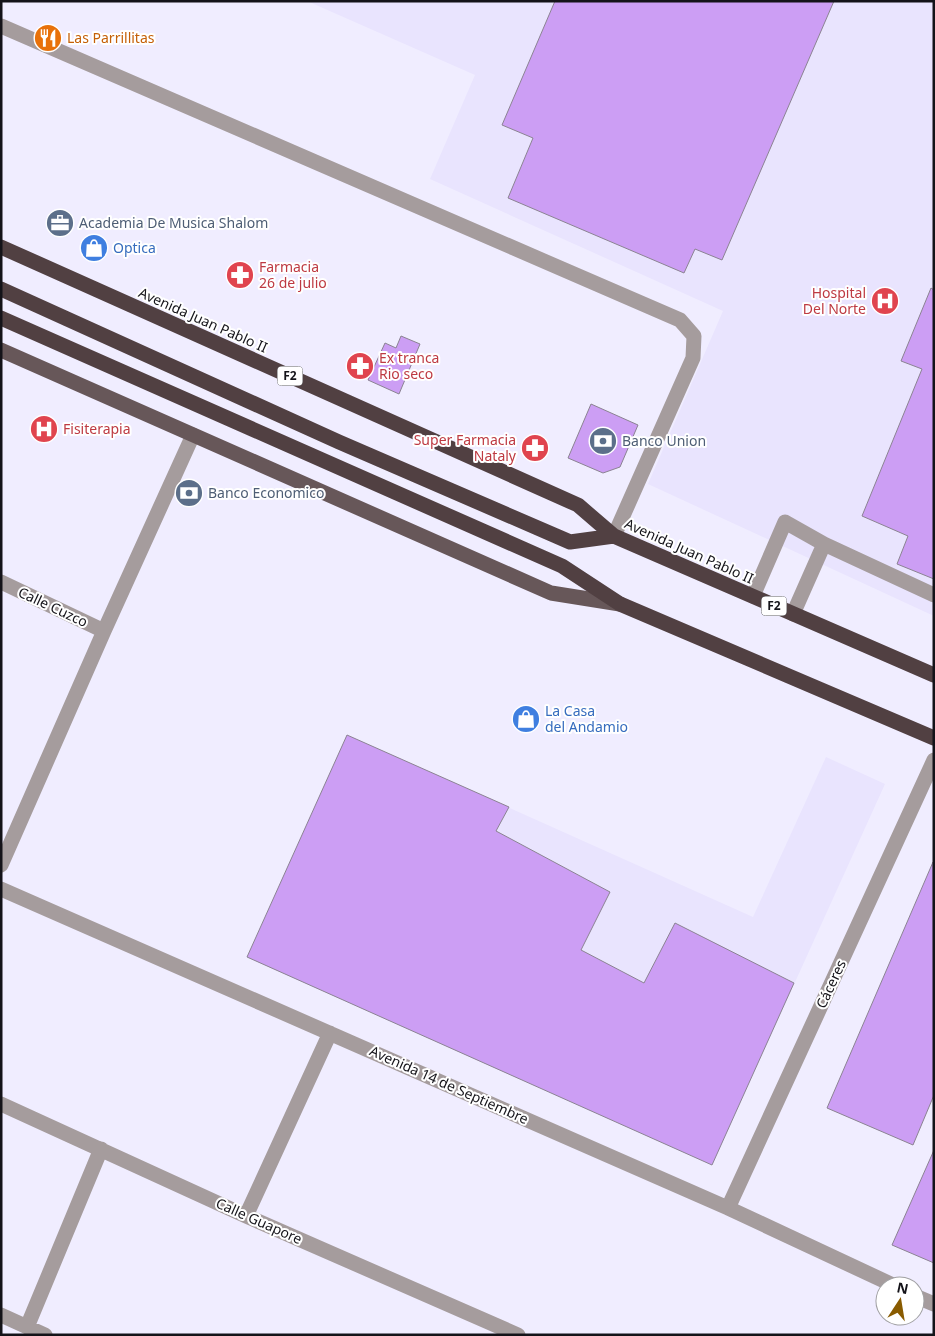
<svg xmlns="http://www.w3.org/2000/svg" width="935" height="1336" viewBox="0 0 935 1336" font-family="'Noto Sans',sans-serif">
<style>
.built{fill:#e9e4fe}
.building{fill:#cc9ef4;stroke:#8b8392}
.lines{fill:none;stroke-linecap:round;stroke-linejoin:round}
.minor{stroke:#a59c9d;stroke-width:15}
.major{stroke:#675759;stroke-width:15}
.highway{stroke:#514042;stroke-width:15}
.labels{text-anchor:middle;stroke-width:4;stroke-linejoin:round;paint-order:stroke}
.shield{fill:#fff;stroke:#5a5a5e;stroke-width:1}
.shield-label{font-size:12px;font-weight:bold;fill:#141319}
.food-label{font-size:14px;fill:#c56008;stroke:#fff;text-anchor:start}
.service-label{font-size:14px;fill:#4e5e75;stroke:#fff;text-anchor:start}
.shop-label{font-size:14px;fill:#366cbe;stroke:#fff;text-anchor:start}
.health-label{font-size:14px;fill:#be3a42;stroke:#fff;text-anchor:start}
.street-label{font-size:14px;fill:#141319;stroke:#fff}
</style>
<rect width="100%" height="100%" fill="#f0edff"/>
<path class="built" d="M307 1H934V616L648 484 723 311 430 179 475 75Z
M347 735 753 917 826 757 885 784 712 1165 247 957Z"/>
<path class="building" d="M555 1H834L722 260 695 249 684 273 508 198 533 138 502 125Z
M931 288 934 290V579L897 564 908 536 862 516 922 369 901 361Z
M401 336 420 344 399 394 368 380 385 343 396 348Z
M591 404 638 425 620 467 603 473 568 458Z
M347 735 509 807 496 831 610 892 581 950 644 983 675 923 794 983 712 1165 247 957Z
M933 862 934 1095 913 1145 827 1108Z
M934 1150V1263L892 1245Z"/>
<g class="lines">
<path class="minor" d="M1 26 680 320 694 336 693 358 614 536
M1 582 104 631
M753 596 785 522 824 544 934 595
M793 614 824 544
M1 865 104 631 193 435
M1 889 728 1208 895 1286
M1 1104 246 1216 518 1335
M728 1208 934 760
M246 1216 330 1033
M915 1296 934 1304
M1 1315 45 1335
M27 1327 101 1149"/>
<path class="major" d="M1 350 551 593 620 604"/>
<path class="highway" d="M1 247 578 505 614 536 934 675
M1 289 339 442 570 542 614 536
M1 318 562 566 620 604 934 738"/>
</g>
<defs>
<symbol id="restaurant-disc" viewBox="-11 -11 22 22"><circle r="9.5" fill="#e8710a" stroke="#fff"/><path d="M-5-6h1v4h1v-4h1v4h1v-4h1v5L-1.5 .5V6h-2V.5L-5-1ZM5-6V6H3V1.5H1.5Q1.5-4 5-6Z" fill="#fff"/></symbol>
<symbol id="office-disc" viewBox="-11 -11 22 22"><circle r="9.5" fill="#5c6f8a" stroke="#fff"/><path d="M-6-3h4V-5.5h4V-3h4V5H-6ZM-1-4.5V-3h2v-1.5ZM-6 0V1H6V0Z" fill="#fff"/></symbol>
<symbol id="shop-disc" viewBox="-11 -11 22 22"><circle r="9.5" fill="#3f7fe0" stroke="#fff"/><path d="M-5-2.5h2.3a2.7 3.5 0 0 1 5.4 0H5L5.5 6h-11ZM-1.5-2.5h3a1.5 2.3 0 0 0-3 0Z" fill="#fff"/></symbol>
<symbol id="pharmacy-disc" viewBox="-11 -11 22 22"><circle r="9.5" fill="#e0444e" stroke="#fff"/><path d="M-2-6h4v4h4v4h-4v4h-4v-4h-4v-4h4Z" fill="#fff"/></symbol>
<symbol id="hospital-disc" viewBox="-11 -11 22 22"><circle r="9.5" fill="#e0444e" stroke="#fff"/><path d="M-5-5h3v3.5h4V-5h3V5h-3V1.5h-4V5h-3Z" fill="#fff"/></symbol>
<symbol id="bank-disc" viewBox="-11 -11 22 22"><circle r="9.5" fill="#5c6f8a" stroke="#fff"/><path d="M-6-4H6V4H-6ZM0-2.3a2.3 2.3 0 1 0 0 4.6a2.3 2.3 0 1 0 0-4.6Z" fill="#fff"/></symbol>
</defs>
<g fill-rule="evenodd">
<use href="#restaurant-disc" x="32" y="22" width="32" height="32"/>
<use href="#office-disc" x="44" y="207" width="32" height="32"/>
<use href="#shop-disc" x="78" y="232" width="32" height="32"/>
<use href="#pharmacy-disc" x="224" y="259" width="32" height="32"/>
<use href="#hospital-disc" x="869" y="285" width="32" height="32"/>
<use href="#pharmacy-disc" x="344" y="350" width="32" height="32"/>
<use href="#hospital-disc" x="28" y="413" width="32" height="32"/>
<use href="#bank-disc" x="587" y="425" width="32" height="32"/>
<use href="#pharmacy-disc" x="519" y="432" width="32" height="32"/>
<use href="#bank-disc" x="173" y="477" width="32" height="32"/>
<use href="#shop-disc" x="510" y="703" width="32" height="32"/>
</g>
<g class="labels">
<g class="shield">
<rect x="277.5" y="366.5" width="25" height="19" rx="4"/>
<rect x="761.5" y="596.5" width="25" height="19" rx="4"/>
</g>
<g class="shield-label">
<text x="290" y="380">F2</text>
<text x="774" y="610">F2</text>
</g>
<g class="food-label">
<text x="67" y="43">Las Parrillitas</text>
</g>
<g class="service-label">
<text x="79" y="228">Academia De Musica Shalom</text>
<text x="622" y="446">Banco Union</text>
<text x="208" y="498">Banco Economico</text>
</g>
<g class="shop-label">
<text x="113" y="253">Optica</text>
<text x="545" y="716">La Casa<tspan x="545" dy="16">del Andamio</tspan></text>
</g>
<g class="health-label">
<text x="259" y="272">Farmacia<tspan x="259" dy="16">26 de julio</tspan></text>
<text x="866" y="298" text-anchor="end">Hospital<tspan x="866" dy="16">Del Norte</tspan></text>
<text x="379" y="363">Ex tranca<tspan x="379" dy="16">Rio seco</tspan></text>
<text x="63" y="434">Fisiterapia</text>
<text x="516" y="445" text-anchor="end">Super Farmacia<tspan x="516" dy="16">Nataly</tspan></text>
</g>
<g class="street-label">
<text transform="translate(203 320) rotate(24)" y="5">Avenida Juan Pablo II</text>
<text transform="translate(689 551) rotate(24)" y="5">Avenida Juan Pablo II</text>
<text transform="translate(53 607) rotate(25)" y="5">Calle Cuzco</text>
<text transform="translate(831 984) rotate(-65)" y="5">Cáceres</text>
<text transform="translate(449 1085) rotate(24)" y="5">Avenida 14 de Septiembre</text>
<text transform="translate(259 1221) rotate(24)" y="5">Calle Guapore</text>
</g>
</g>
<rect width="935" height="1336" fill="none" stroke="#141319" stroke-width="5"/>
<g transform="translate(900 1301) rotate(12)"><circle r="24" fill="#ffffff" stroke="#a1a1a3"/>
<path d="M0-4L9 19L0 12L-9 19Z" fill="#895b00"/>
<text y="-8" font-size="14" font-weight="bold" text-anchor="middle" fill="#141319">N</text>
</g>
</svg>
